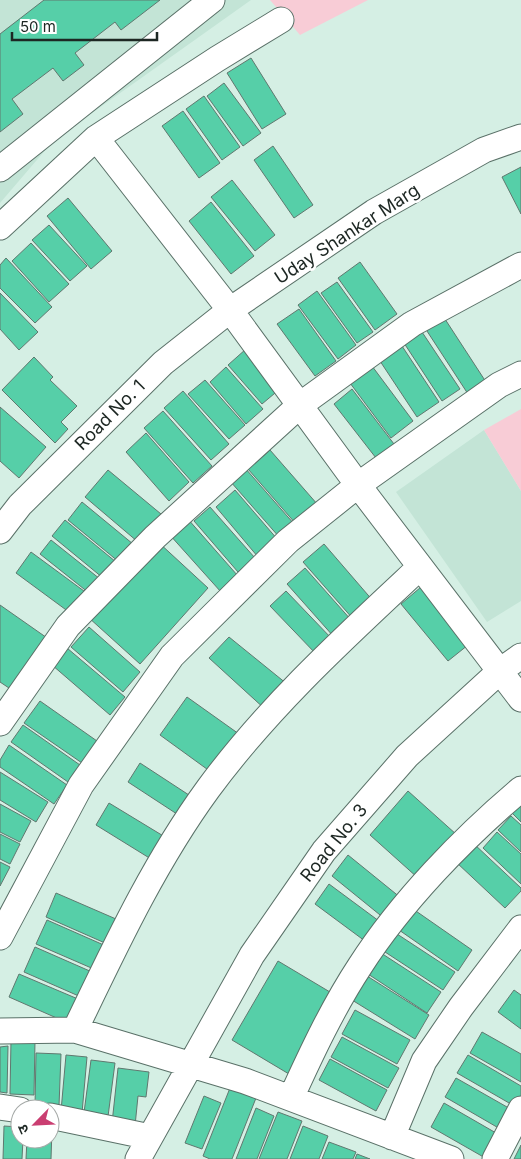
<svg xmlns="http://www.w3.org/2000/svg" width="521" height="1159" viewBox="0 0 521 1159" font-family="Inter,'Noto Sans Devanagari',sans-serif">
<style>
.built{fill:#c3e4d6}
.green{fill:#f8ccd6}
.building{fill:#56cfa8;stroke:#60786f}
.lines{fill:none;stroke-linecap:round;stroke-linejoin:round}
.minor-casing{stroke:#5a7168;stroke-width:27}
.minor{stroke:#fff;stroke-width:25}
.labels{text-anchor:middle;stroke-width:5;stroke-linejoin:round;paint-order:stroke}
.street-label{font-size:18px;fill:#1d2723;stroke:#fff}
</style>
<rect width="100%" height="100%" fill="#d5efe4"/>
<path class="built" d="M0 0H251L54 140 0 203Z
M484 430 521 491V601L487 622 396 492Z"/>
<path class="green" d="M270 0H368L300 35Z
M521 409V491L484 430Z"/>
<path class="building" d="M44 0H160L121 30 115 22 75 53 84 65 63 81 53 68 12 99 23 114 0 132V34Z
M251 58 286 114 262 129 227 73Z
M224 83 261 133 243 146 207 96Z
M204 96 240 147 222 160 186 109Z
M183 111 220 163 199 178 162 126Z
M273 146 313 205 294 218 254 160Z
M521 167V214L502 177Z
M232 180 275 235 255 251 211 197Z
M68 198 112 251 91 269 47 216Z
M211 202 254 256 231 274 189 221Z
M49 225 87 266 70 281 32 240Z
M31 243 69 284 49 302 12 261Z
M6 258 52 307 35 323 0 288V265Z
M360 262 397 314 375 330 338 278Z
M337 282 373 332 357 343 321 293Z
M317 291 356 345 338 359 298 305Z
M0 293 38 332 19 350 0 329Z
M299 309 336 361 315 376 277 324Z
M443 316 486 382 468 394 425 328Z
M420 329 460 389 442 401 402 340Z
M400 343 439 402 417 417 378 358Z
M246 349 281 388 262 404 228 365Z
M34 357 53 377 50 380 77 406 61 422 68 429 55 443 2 390Z
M372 366 413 421 391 438 350 383Z
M226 367 263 409 246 424 210 382Z
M205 380 245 425 229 439 188 394Z
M352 389 394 444 376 458 334 404Z
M183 391 229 444 211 460 164 408Z
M0 407 46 447 19 478 0 461Z
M163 411 212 466 193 483 144 428Z
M146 433 189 482 169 501 126 452Z
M270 450 318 505 296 524 248 469Z
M245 468 295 525 280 538 230 481Z
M108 470 161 514 138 542 85 497Z
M235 490 278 540 258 557 216 507Z
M82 502 133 544 119 562 68 520Z
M210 507 255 558 238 572 194 521Z
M187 518 238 576 221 592 169 534Z
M65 520 116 562 103 578 52 536Z
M51 540 100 579 89 593 40 554Z
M157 541 208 588 140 664 88 617Z
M324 544 374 602 354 620 303 562Z
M31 552 88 594 73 615 16 573Z
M305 568 352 621 334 637 287 584Z
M421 587 468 645 448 661 401 604Z
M286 591 333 640 317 655 270 606Z
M0 605 50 640 15 692 0 682Z
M89 627 140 672 123 692 71 647Z
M229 637 287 684 266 710 209 658Z
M67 648 125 697 110 715 52 665Z
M187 697 239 734 211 772 160 735Z
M40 701 97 741 82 763 24 723Z
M23 725 80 765 68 782 11 742Z
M9 745 67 785 54 804 0 767V760Z
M140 763 192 797 180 816 128 782Z
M0 772 48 802 36 822 0 800Z
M408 791 457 835 418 878 370 835Z
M109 803 165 837 151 859 96 825Z
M521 803V822L512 813Z
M0 804 31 821 20 842 0 832Z
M511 816 521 825V852L498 830Z
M497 832 521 854V884L483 848Z
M0 834 20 844 10 864 0 859Z
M473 843 521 888V891L505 908 456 862Z
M348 855 401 898 385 919 332 876Z
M0 862 10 867 0 886Z
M329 884 383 924 369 944 315 904Z
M56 893 116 919 105 943 46 917Z
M413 909 472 950 458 971 399 930Z
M47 920 106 946 96 970 36 944Z
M394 932 455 972 443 990 382 950Z
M35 947 92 972 81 997 24 972Z
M381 953 441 992 427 1013 368 974Z
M278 961 340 998 294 1077 232 1040Z
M19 974 78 999 68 1023 9 997Z
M367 976 429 1015 415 1039 352 1000Z
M514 990 521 995V1029L498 1012Z
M355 1010 410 1040 397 1064 342 1034Z
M482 1032 521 1054V1082L470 1053Z
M342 1037 399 1068 388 1088 331 1057Z
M11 1040 35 1041 34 1095 10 1094Z
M8 1046 7 1093 0 1092V1047Z
M36 1053 61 1054 59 1106H35Z
M66 1055 87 1057 82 1113 61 1111Z
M468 1055 521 1086V1099L516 1107 457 1073Z
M330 1059 387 1090 376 1111 319 1080Z
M91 1060 115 1063 107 1124 83 1120Z
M118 1068 149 1072 146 1097 138 1096 135 1126 112 1123Z
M456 1078 514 1111 502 1130 445 1097Z
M230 1088 256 1098 232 1159H210L203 1156Z
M204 1096 221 1103 202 1149 185 1143Z
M444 1103 503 1137 487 1159 431 1127Z
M256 1108 274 1116 257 1159H236Z
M278 1112 302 1121 287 1159H259Z
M4 1126 20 1127V1139H23L22 1159H3Z
M303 1126 328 1136 319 1159H290Z
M50 1128H52L51 1159H26L27 1139H50Z
M329 1142 356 1152 353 1159H322Z
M521 1145V1159H514Z
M357 1154 370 1159H355Z"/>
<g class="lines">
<defs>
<path id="minor" d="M96 138 230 310 358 485 521 699
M0 169 212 0
M0 227 96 138 217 59 281 20
M0 531 20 505 163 363 230 310 374 212 484 150 521 137
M0 723 68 626 155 537 300 405 412 324 521 265
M0 937 81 785 172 656 288 541 358 485 499 385 521 374
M75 1030C115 947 154 863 208 789 269 706 345 637 420 567
M0 1031 75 1030 245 1081 451 1159
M291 1098C311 1054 333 1007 360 966 401 902 463 838 521 789
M0 1107 20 1110
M50 1116 150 1137
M392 1137 424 1061 461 1007 521 928
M138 1159 252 955 324 851 407 756 500 671 521 656
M495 1159 521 1109"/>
</defs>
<use href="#minor" class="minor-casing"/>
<use href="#minor" class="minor"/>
</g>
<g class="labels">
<g class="street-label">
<text transform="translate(347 234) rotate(-33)" y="6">Uday Shankar Marg</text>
<text transform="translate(110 415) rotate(-45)" y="6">Road No. 1</text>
<text transform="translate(334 843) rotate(-51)" y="6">Road No. 3</text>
</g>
</g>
<g transform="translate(35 1124) rotate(246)"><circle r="24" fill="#ffffff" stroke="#a5a9a7"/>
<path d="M0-4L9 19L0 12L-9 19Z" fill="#ca3e71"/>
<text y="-8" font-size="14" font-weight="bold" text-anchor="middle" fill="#1d2723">उ</text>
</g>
<path d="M12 32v8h145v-8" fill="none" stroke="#1d2723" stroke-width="2.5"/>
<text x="20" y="32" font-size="15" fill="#1d2723" stroke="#ffffff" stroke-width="4" paint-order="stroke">50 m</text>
</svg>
